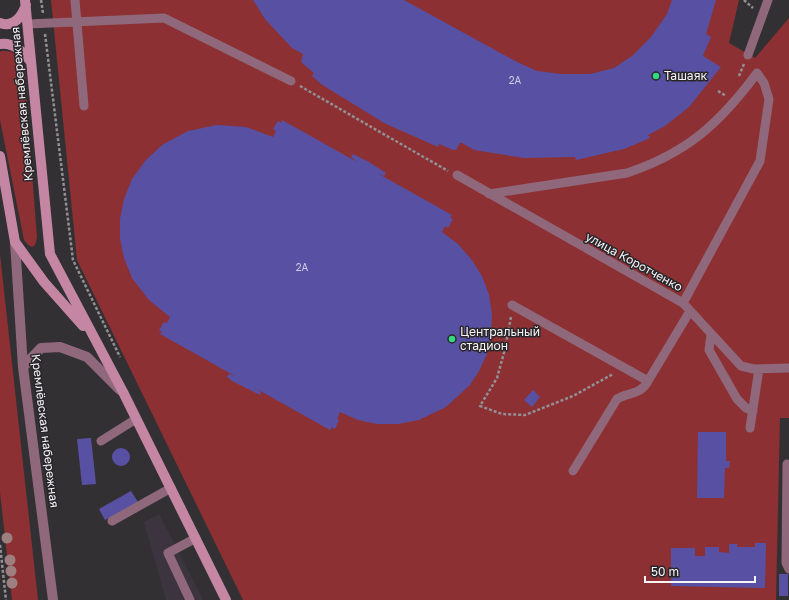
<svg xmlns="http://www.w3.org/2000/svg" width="789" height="600" viewBox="0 0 789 600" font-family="'Golos Text',sans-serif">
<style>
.built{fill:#3c353f}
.green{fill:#8c3033}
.building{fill:#5851a3}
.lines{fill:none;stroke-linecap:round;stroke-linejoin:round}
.path{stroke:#939094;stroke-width:2.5;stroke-dasharray:3 2;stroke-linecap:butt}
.service{stroke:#90687b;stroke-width:9}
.minor{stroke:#90687b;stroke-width:10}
.secondary{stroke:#c586a4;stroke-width:10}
.tree{fill:#9e7f7f}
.poi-dot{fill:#34d881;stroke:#29262a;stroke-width:1.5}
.labels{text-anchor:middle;stroke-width:3;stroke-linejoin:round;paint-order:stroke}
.number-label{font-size:10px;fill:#cecbe2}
.poi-label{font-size:12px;fill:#f6f4f7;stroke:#29262a;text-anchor:start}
.street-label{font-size:12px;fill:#f6f4f7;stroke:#29262a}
</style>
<rect width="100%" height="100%" fill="#333034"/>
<path class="built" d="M159 514 203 600H166L144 522Z"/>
<path class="green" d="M51 0H739L729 43 755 58 789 18V418H780L776 600H243L77 260Z
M2 51C15 50 18 55 24 67L37 238 35 245 32 247 28 245 24 240 0 120V52Z
M0 254 38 600H12L0 492Z"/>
<path class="building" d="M253 0H404L517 62 537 71 561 74H590L614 68 632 56 651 37 667 14 672 0H716L706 34 711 37 703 56 721 67 689 107 665 126 648 135 650 138 624 149 576 160 575 157 524 158 474 150 462 143H460L456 150H453L439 144 438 147 384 123 321 84 312 76 314 73 301 62 303 54 292 48 265 19Z
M282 120 357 162 351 157 353 154 369 162 386 173 384 176 377 173 452 215 450 218 453 219 448 228 445 226 442 232 458 244 471 259 482 276 489 295 492 314 491 334 487 354 479 371 470 385 446 407 419 420 398 424H377L358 420 340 412 337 419 339 420 335 429 332 427 330 430 255 388 261 392 260 395 232 381 227 377 229 374 235 376 160 334 162 332 159 330 164 322 167 323 170 317 149 300 132 278 124 258 120 239V219L124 199 132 179 145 161 162 145 188 131 217 125 246 127 273 137 276 131 273 129 278 121 281 123Z
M533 390 540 397 532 407 524 400Z
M698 432H726V461H730L729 468H725L724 498H697Z
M91 438 96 484 82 485 77 439Z
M112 457a9 9 0 1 1 18 0a9 9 0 1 1-18 0Z
M131 491 138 502 105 520 99 509Z
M755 543H766L765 588 671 586V548H695V556H705V547H719V552L729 553V544H737V547H755Z
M779 574H788V596H779Z"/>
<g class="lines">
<path class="path" d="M41 0 43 13
M744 0 753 8
M45 34 73 260 120 357
M739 76 744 64
M300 86 448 171
M718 91 726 96
M511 317 505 349 497 378 480 406 502 414 525 415 573 396 613 374
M0 545 6 600"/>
<path class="service" d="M75 0 84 106
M28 24 164 18 291 81
M748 55 768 0
M457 175 683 303 741 366 754 369 789 368
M489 194 627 173C687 153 720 123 757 73L764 83 769 99 760 161 683 303
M512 305 648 381 690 311
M711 335 709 350 737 399 746 408 753 411
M750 428 759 369
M101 441 136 419
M787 464 786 563 789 569
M573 471 617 399C629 392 641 395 648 381
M112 521 171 488
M190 600 168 553 196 538"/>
<path class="minor" d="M15 242 23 367 53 600
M23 367 41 348 60 347 87 357 120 390"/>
<path class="secondary" d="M25 0 50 254 123 392 226 600
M0 23C14 28 22 16 26 5
M0 44C14 42 23 52 31 62
M0 156 15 242 44 282 83 326"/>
</g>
<g class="tree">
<circle cx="7" cy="538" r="5.5"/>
<circle cx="10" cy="560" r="5.5"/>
<circle cx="11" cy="571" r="5.5"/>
<circle cx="12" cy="583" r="5.5"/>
</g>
<g class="poi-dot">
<circle cx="656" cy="76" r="4"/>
<circle cx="452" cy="339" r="4"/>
</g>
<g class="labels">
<g class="number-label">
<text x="515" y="84">2А</text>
<text x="302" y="271">2А</text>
</g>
<g class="poi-label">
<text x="664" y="80">Ташаяк</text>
<text x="460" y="336">Центральный<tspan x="460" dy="14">стадион</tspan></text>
</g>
<g class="street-label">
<text transform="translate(22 104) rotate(-95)" y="4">Кремлёвская набережная</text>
<text transform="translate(634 262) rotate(29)" y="4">улица Коротченко</text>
<text transform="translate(45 431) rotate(83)" y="4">Кремлёвская набережная</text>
</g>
</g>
<path d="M645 576v6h110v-6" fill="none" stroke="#f6f4f7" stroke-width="2"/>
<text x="651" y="576" font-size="12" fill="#f6f4f7" stroke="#29262a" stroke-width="3" paint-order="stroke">50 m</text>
</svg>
